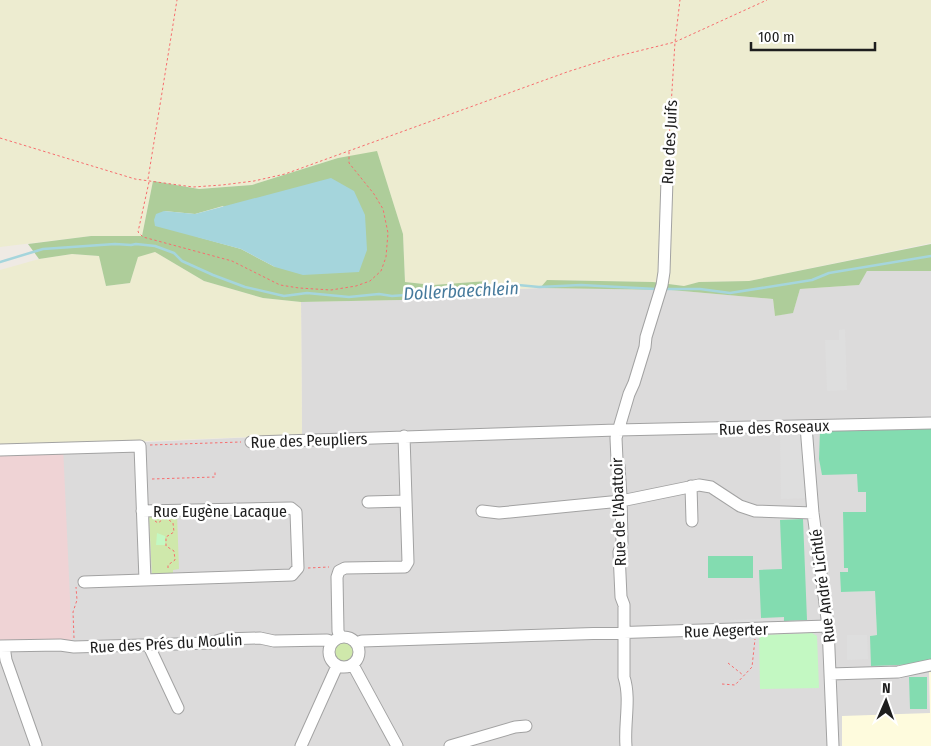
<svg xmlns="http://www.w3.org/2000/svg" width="931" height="746" viewBox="0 0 931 746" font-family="'Fira Sans Condensed',sans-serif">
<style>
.residential{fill:#dcdbdb}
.commercial{fill:#efd3d5}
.education{fill:#fefbdd}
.farmland{fill:#edecd0}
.grass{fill:#cfe8ab}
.forest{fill:#aecd9a;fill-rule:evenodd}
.park{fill:#c3f8c2}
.pitch{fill:#83dcb0}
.parking{fill:#dedede}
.water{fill:#a5d5dc}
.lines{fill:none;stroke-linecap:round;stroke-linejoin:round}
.stream{stroke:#a5d5dc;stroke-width:2.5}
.minor-casing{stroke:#a2a2a2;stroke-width:13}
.path{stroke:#f76d6e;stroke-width:1;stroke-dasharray:2.5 2.5;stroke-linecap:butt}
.minor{stroke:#fff;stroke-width:11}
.labels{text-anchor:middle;stroke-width:5;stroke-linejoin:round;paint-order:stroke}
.street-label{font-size:16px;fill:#1e1e1e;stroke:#fff}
.water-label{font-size:18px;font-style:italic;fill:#467a9c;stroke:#fff}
</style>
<rect width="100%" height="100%" fill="#efeae4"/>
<path class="residential" d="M867 271H931V427L820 430V463L822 471 857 473 866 492 867 512 843 513 844 568H848V572L841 592 875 591 877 635 870 636 931 661V746H0V644L63 446 302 435 301 302 401 300 474 294 493 290 540 288 671 290 773 299 775 316 793 312 800 289 858 285Z"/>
<path class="commercial" d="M63 446 72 642 0 644V447Z"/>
<path class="education" d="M929 672H931V746H842V716L930 713Z"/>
<path class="farmland" d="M0 0H931V243L749 281 699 282 684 286 653 282 548 280 540 288 493 290 487 281 433 285 405 282 403 234 377 152 338 158 252 185 199 189 153 181 142 236H91L0 247Z
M155 252 204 281 263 298 301 302 302 435 0 447V270L39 259 72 254 99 256 106 286 130 283 138 256Z"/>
<path class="grass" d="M177 514 179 569 173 570V576L152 577 149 515Z
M334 652a10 10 0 1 1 20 0a10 10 0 1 1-20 0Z"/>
<path class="forest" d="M377 151 403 234 405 282 433 285 487 281 493 290 474 294 401 300 301 302 263 298 204 281 155 252 138 257 130 283 106 286 99 256 72 254 39 259 28 244 91 236H142L153 181 199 189 252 185 338 158ZM223 206 275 267 241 249 198 237 164 211 195 214Z
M931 244V271H867L859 285 800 289 793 313 775 316 773 299 671 290 540 288 547 280 653 282 684 286 699 282 749 281Z"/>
<path class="park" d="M157 533 165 536V545H156Z
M812 633 817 636 819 688 760 689 759 635Z"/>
<path class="pitch" d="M931 427V661L922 664 871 666 870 636 877 635 875 591 841 592 840 572H848V568H844L843 512H866V492H858L857 474 822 475 819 459 820 430Z
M803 519 807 620 784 621V617L761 618 759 570 782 569 780 520Z
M708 556H753V578H708Z
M909 677H927V709H910Z"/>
<path class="parking" d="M845 329 847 390 827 391 825 340H839V330Z
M807 434 812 498 781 499 780 435Z
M783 618V628L731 630 730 620Z
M847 635H867L868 659 847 660Z"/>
<path class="water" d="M331 178 354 191 365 215 367 250 359 272 303 275 275 267 241 249 155 226 154 220 156 214 164 211 195 214Z"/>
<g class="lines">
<path class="stream" d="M0 262 43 249 115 244 131 245 136 244 155 246 174 253 182 261 213 275 245 287 284 296 307 293 349 297 379 294 392 296 478 290 518 285 539 287 581 285 656 289
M664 289H700L730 293 812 280 829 273 931 256"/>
<defs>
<path id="minor" d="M806 426 813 513 828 626 833 746
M251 442 617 430 931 423
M0 450 140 446 145 580
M691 486 692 521
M368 502 406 501
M482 511 499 513 621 501 699 485 711 487 740 506 755 511 813 513
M84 582 292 575 298 568 296 512 291 508 142 511
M329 652a15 15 0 1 1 30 0a15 15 0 1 1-30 0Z
M340 637 338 631 337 577 339 571 345 568 405 567 408 562 404 436
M356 643 362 641 828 626
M148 644 178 708
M0 646 60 645 74 647 210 643 223 639 260 638 274 641 327 640 333 642
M4 646 6 660 36 745
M353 665 397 746
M830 674 898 672 931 665
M301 746 337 666
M450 746 515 727 526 726
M626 746C624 723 631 699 624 677V605L621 597 619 552 622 543 621 496 619 466 617 460 616 438 629 394 634 383 645 347 646 337 662 285 664 272 667 180"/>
</defs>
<use href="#minor" class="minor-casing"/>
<path class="path" d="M0 138 135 179 193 187 222 185 254 181 285 174 567 72 614 57 675 42 767 0
M667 171 675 42 680 0
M148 179 177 0
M149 182 138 232 143 237 232 261 280 285 299 288 331 290 356 286 370 281 381 271 386 257 388 233 383 209 374 194 349 163V151
M150 445 241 442
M152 479 215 477V471
M155 521 158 523 162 520
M168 568V565L175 560 174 551 166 546V537L174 532 173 523 169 520
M308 568 329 567
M74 638 73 612 77 600 76 587
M728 663 743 675
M722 684 735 685 752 667 755 639"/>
<use href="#minor" class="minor"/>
</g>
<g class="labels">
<g class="street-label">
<text transform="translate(669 142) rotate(-87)" y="6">Rue des Juifs</text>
<text transform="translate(774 427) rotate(-2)" y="6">Rue des Roseaux</text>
<text transform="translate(309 440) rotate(-2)" y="6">Rue des Peupliers</text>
<text x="220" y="517">Rue Eugène Lacaque</text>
<text transform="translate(618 512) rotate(-92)" y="6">Rue de l'Abattoir</text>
<text transform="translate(822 586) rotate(-97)" y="6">Rue André Lichtlé</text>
<text transform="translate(726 630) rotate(-2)" y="6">Rue Aegerter</text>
<text transform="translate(166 643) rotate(-3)" y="6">Rue des Prés du Moulin</text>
</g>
<g class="water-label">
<text transform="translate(461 291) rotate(-3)" y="6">Dollerbaechlein</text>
</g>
</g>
<g transform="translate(886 701) rotate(2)" stroke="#ffffff" stroke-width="4" paint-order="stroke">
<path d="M0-4L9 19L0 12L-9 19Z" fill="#1e1e1e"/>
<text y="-8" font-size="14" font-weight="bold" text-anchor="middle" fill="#1e1e1e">N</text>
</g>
<path d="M751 42v8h124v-8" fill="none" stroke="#1e1e1e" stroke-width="2.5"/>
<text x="758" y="42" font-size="15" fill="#1e1e1e" stroke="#ffffff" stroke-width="4" paint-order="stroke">100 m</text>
</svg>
